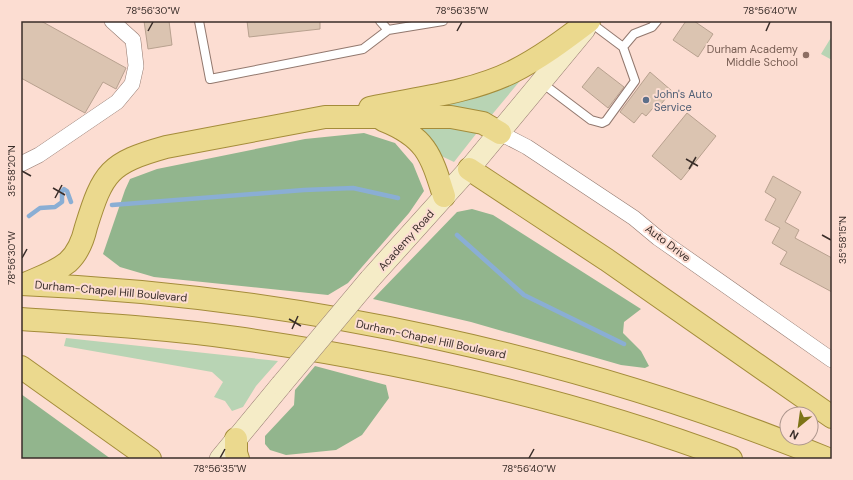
<svg xmlns="http://www.w3.org/2000/svg" width="853" height="480" viewBox="0 0 853 480" font-family="'DM Sans',sans-serif">
<style>
.green{fill:#b8d4b4}
.forest{fill:#92b58d}
.lines{fill:none;stroke-linecap:round;stroke-linejoin:round}
.stream{stroke:#8aaed4;stroke-width:4.5}
.building{fill:#dbc4b1;stroke:#b8a18f}
.lane-casing{stroke:#92786e;stroke-width:10}
.street-casing{stroke:#92786e;stroke-width:16}
.secondary-casing{stroke:#92786e;stroke-width:22}
.primary-casing{stroke:#a48c3a;stroke-width:24}
.lane{stroke:#fff;stroke-width:8}
.street{stroke:#fff;stroke-width:15}
.secondary{stroke:#f5ecc7;stroke-width:21}
.primary{stroke:#ebd98e;stroke-width:22}
.secondary-bridge-casing{stroke:#92786e;stroke-width:22;stroke-linecap:butt}
.secondary-bridge{stroke:#f5ecc7;stroke-width:21}
.ticks{fill:none;stroke:#392d29;stroke-width:1.5}
.education-dot{fill:#8d6e63;stroke:#fcddd2;stroke-width:1.5}
.service-dot{fill:#5c6f8a;stroke:#fcddd2;stroke-width:1.5}
.labels{text-anchor:middle;stroke-width:4;stroke-linejoin:round;paint-order:stroke}
.education-label{font-size:11px;fill:#785e54;stroke:#fcddd2;text-anchor:end}
.service-label{font-size:11px;fill:#4e5e75;stroke:#fcddd2;text-anchor:start}
.street-label{font-size:11px;fill:#392d29;stroke:#fcddd2}
.neatline{fill:none;stroke:#392d29;stroke-width:1.5}
.ticks-label{font-size:10px;text-anchor:middle;fill:#392d29}
</style>
<rect width="100%" height="100%" fill="#fcddd2"/>
<path class="green" d="M832 36V60L821 54Z
M524 76 490 117 392 108Z
M411 121 476 132V134L454 162 433 152Z
M66 338 278 361 256 386 243 407 232 411 225 401 214 397 223 382 212 372 64 346Z"/>
<path class="forest" d="M364 133 395 143 413 164 424 191 409 213 348 283 328 295 154 277 120 267 103 254 125 190 130 179 157 169 305 139Z
M472 209 493 215 641 309 624 322 623 333 641 351 649 366 645 368 621 365 471 322 373 299 457 212Z
M315 366 386 385 389 398 362 435 336 450 286 455 270 450 265 444V436L294 405 295 390Z
M21 394 111 459H21Z"/>
<g class="lines">
<path class="stream" d="M112 205 304 190 353 188 398 198
M29 216 40 208 55 207 62 202V191L64 189 67 191 71 202
M457 235 524 295 624 344"/>
</g>
<path class="building" d="M21 21H41L126 68 116 89 103 82 85 113 21 78Z
M144 21H169L172 45 148 49Z
M247 21H320V29L249 37Z
M686 21H694L713 34 698 57 673 40Z
M598 67 624 87 608 108 582 87Z
M650 72 672 91 656 110 653 108 646 116 642 113 634 123 620 112Z
M687 113 716 136 681 180 652 156Z
M773 176 801 192 785 222 799 230 795 238 832 258V292L780 264 787 252 772 243 780 228 765 220 776 199 765 192Z"/>
<g class="lines">
<defs>
<path id="lane" d="M199 21 210 79 363 49 388 30 443 21
M380 21 388 30
M623 47 634 34 652 27 657 21
M542 83 591 120 602 123 606 121 635 81 623 47 591 23"/>
<path id="street" d="M500 133 527 147 634 218 658 238 832 360
M21 164 39 155 117 102 132 84 136 66 133 40 112 21"/>
<path id="secondary" d="M370 279 469 169 585 29
M220 459 281 385"/>
<path id="primary" d="M370 108C417 98 469 93 512 72 540 58 564 40 589 21
M383 120C426 137 431 155 444 196
M469 169 607 260 832 417
M27 283C41 277 56 272 68 262 78 253 83 240 86 227 103 172 109 163 166 147L325 117H451L483 123 500 133
M21 284C292 295 577 356 828 459
M21 319C92 324 165 328 236 338 403 362 572 399 731 459
M21 367 150 459
M236 439V453L238 459"/>
</defs>
<use href="#lane" class="lane-casing"/>
<use href="#street" class="street-casing"/>
<use href="#secondary" class="secondary-casing"/>
<use href="#primary" class="primary-casing"/>
<use href="#lane" class="lane"/>
<use href="#street" class="street"/>
<use href="#secondary" class="secondary"/>
<use href="#primary" class="primary"/>
<defs>
<path id="secondary-bridge" d="M281 385 370 279"/>
</defs>
<use href="#secondary-bridge" class="secondary-bridge-casing"/>
<use href="#secondary-bridge" class="secondary-bridge"/>
</g>
<path class="ticks" d="M148 31 153 22M457 31 462 22M766 31 770 22M686 159 698 166M689 169 696 157M22 171 31 176M53 188 65 195M55 198 62 185M822 235 831 240M22 258 27 249M289 319 301 326M292 329 298 316M220 458 225 449M529 458 534 449"/>
<circle class="education-dot" cx="806" cy="55" r="4"/>
<circle class="service-dot" cx="646" cy="100" r="4"/>
<g class="labels">
<g class="education-label">
<text x="798" y="53">Durham Academy<tspan x="798" dy="13">Middle School</tspan></text>
</g>
<g class="service-label">
<text x="654" y="98">John's Auto<tspan x="654" dy="13">Service</tspan></text>
</g>
<g class="street-label">
<text transform="translate(406 240) rotate(-48)" y="4">Academy Road</text>
<text transform="translate(668 243) rotate(37)" y="4">Auto Drive</text>
<text transform="translate(111 291) rotate(5)" y="4">Durham-Chapel Hill Boulevard</text>
<text transform="translate(431 339) rotate(12)" y="4">Durham-Chapel Hill Boulevard</text>
</g>
</g>
<rect width="853" height="480" fill="none" stroke="#fcddd2" stroke-width="44"/>
<g transform="translate(799 426) rotate(209)"><circle r="19" fill="#fcddd2" stroke="#ae978e"/>
<path d="M0-3L7 15L0 10L-7 15Z" fill="#7d7417"/>
<text y="-6" font-size="11" font-weight="bold" text-anchor="middle" fill="#392d29">N</text>
</g>
<rect x="22" y="22" width="809" height="436" class="neatline"/>
<g class="ticks-label">
<text x="153" y="14">78°56'30"W</text>
<text x="462" y="14">78°56'35"W</text>
<text x="770" y="14">78°56'40"W</text>
<text transform="translate(11 171) rotate(-90)" y="4">35°58'20"N</text>
<text transform="translate(842 240) rotate(-90)" y="4">35°58'15"N</text>
<text transform="translate(11 258) rotate(-90)" y="4">78°56'30"W</text>
<text x="220" y="472">78°56'35"W</text>
<text x="529" y="472">78°56'40"W</text>
</g>
</svg>
